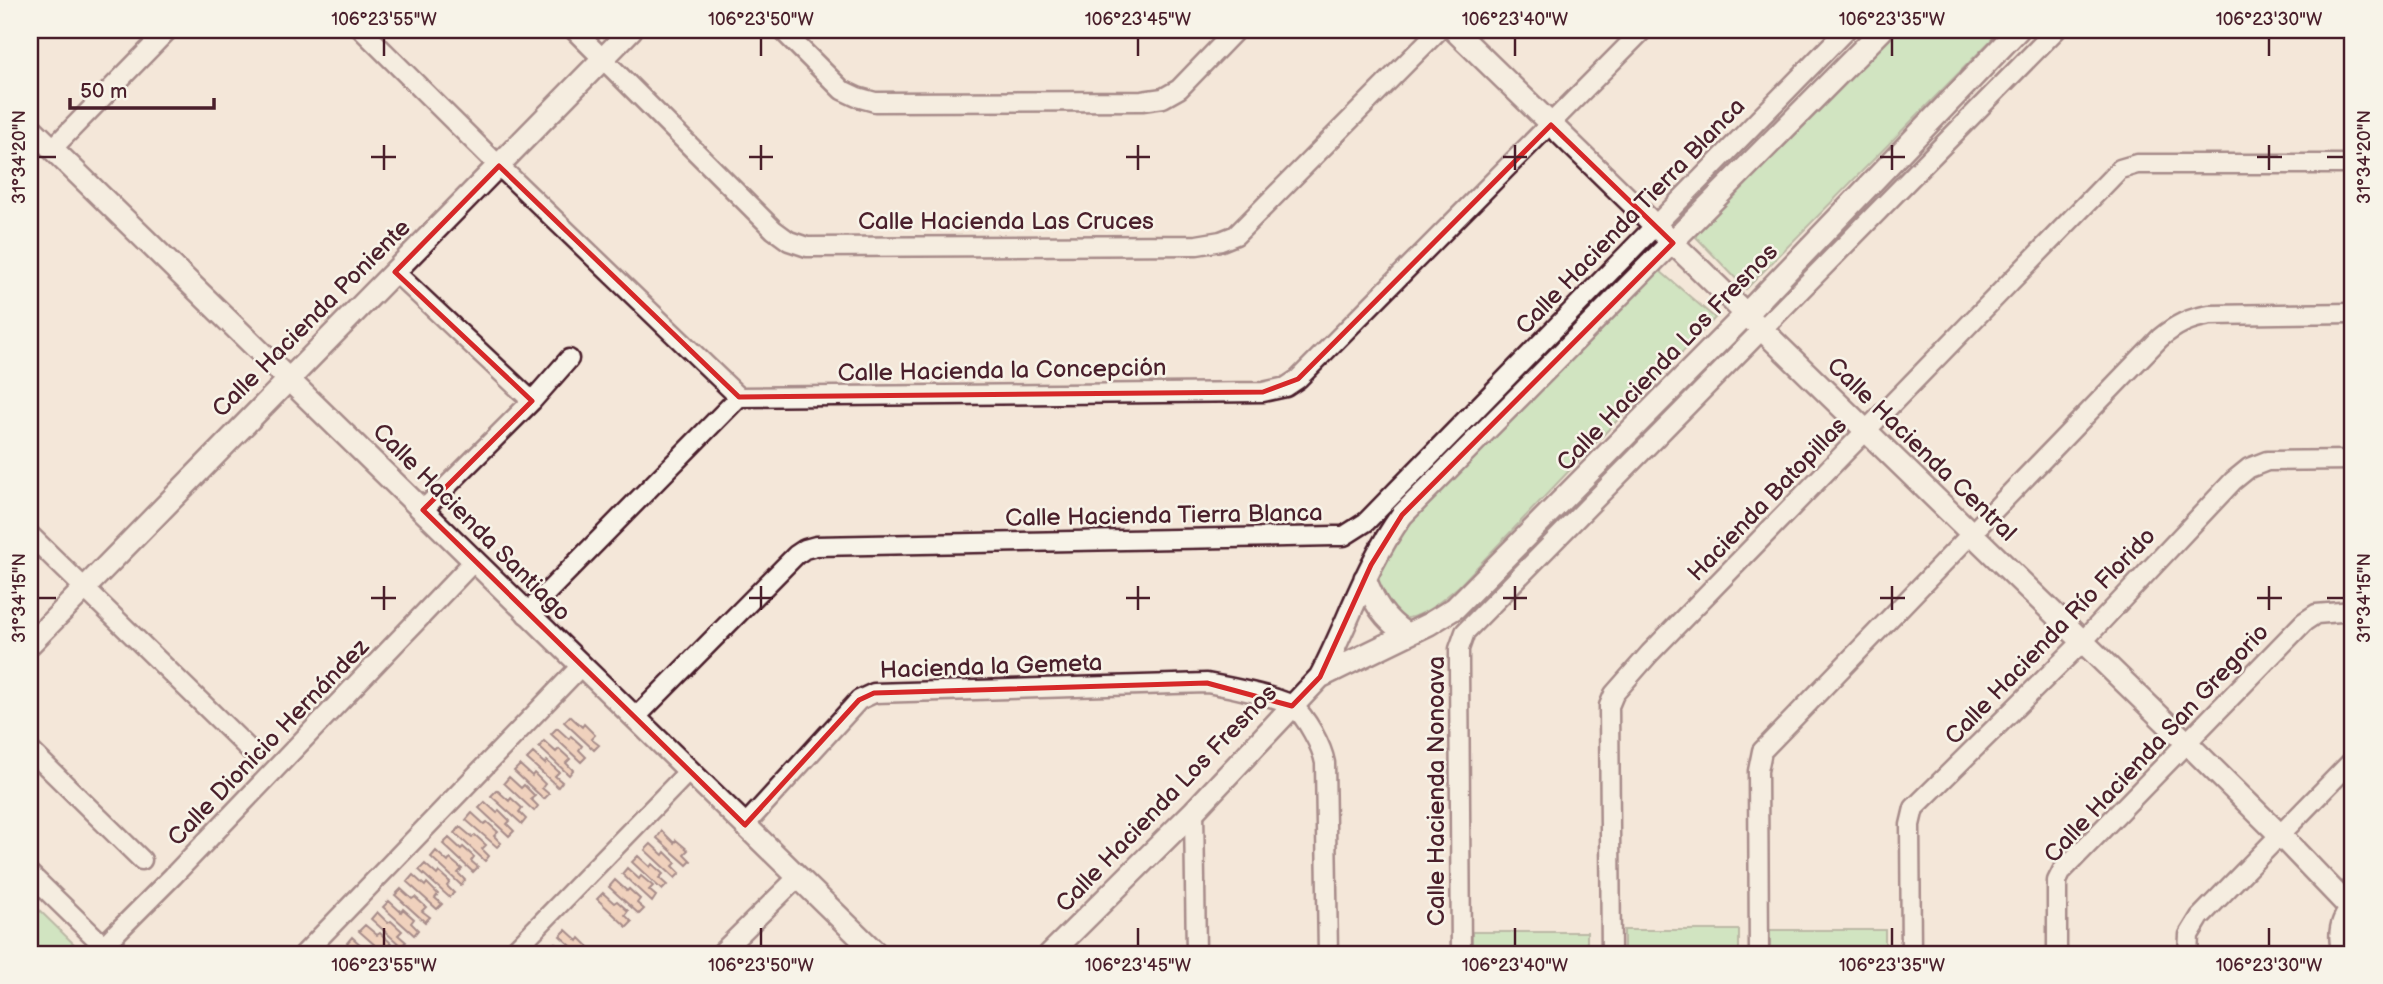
<svg xmlns="http://www.w3.org/2000/svg" width="2383" height="984" viewBox="0 0 2383 984" font-family="'Balsamiq Sans',sans-serif">
<style>
.green{fill:#a6dfa4;stroke:#787f68;stroke-width:2}
.building{fill:#eab79b;stroke:#4a1f2b;stroke-width:2}
.lines{fill:none;stroke-linecap:round;stroke-linejoin:round}
.minor-casing{stroke:#4a1f2b;stroke-width:23}
.tertiary-casing{stroke:#4a1f2b;stroke-width:26}
.minor{stroke:#f7f3e8;stroke-width:18}
.tertiary{stroke:#f7f3e8;stroke-width:21}
.marked{fill:none;stroke:#d62828;stroke-width:5;stroke-linejoin:round}
.ticks{fill:none;stroke:#4a1f2b;stroke-width:2.5}
.labels{text-anchor:middle;stroke-width:5;stroke-linejoin:round;paint-order:stroke}
.street-label{font-size:24px;fill:#4a1f2b;stroke:#f7f3e8}
.neatline{fill:none;stroke:#4a1f2b;stroke-width:2.5}
.ticks-label{font-size:18px;text-anchor:middle;fill:#4a1f2b}
</style>
<rect width="100%" height="100%" fill="#f4e7d9"/>
<filter id="ink" filterUnits="userSpaceOnUse"><feTurbulence type="fractalNoise" baseFrequency=".0143" numOctaves="2"/><feDisplacementMap in="SourceGraphic" scale="14" xChannelSelector="R" yChannelSelector="G"/><feConvolveMatrix kernelMatrix="1 2 1 2 8 2 1 2 1" color-interpolation-filters="sRGB"/></filter>
<g filter="url(#ink)">
<path class="green" d="M1891 30H2001L1746 289 1694 235Z
M1660 271 1715 318 1459 586C1439 603 1416 625 1389 617L1372 576 1391 537 1651 273Z
M30 901 77 947 69 954H30Z
M1624 930H1739V954H1624Z
M1770 930H1885V954H1770Z
M1472 932H1587V954H1472Z"/>
<path class="building" d="M570 716 582 727 584 724 595 735 591 739 599 745 594 750 564 722Z
M557 728 569 739 571 736 582 746 579 750 586 757 581 762 551 734Z
M544 741 556 752 559 749 570 759 566 763 573 770 569 775 539 747Z
M533 753 545 764 547 761 559 772 555 776 562 782 558 787 527 759Z
M520 765 532 776 534 773 545 784 542 788 549 794 544 799 514 771Z
M509 777 521 788 524 785 535 796 531 799 538 806 534 811 504 783Z
M497 790 509 801 511 798 522 808 519 812 526 819 522 824 491 796Z
M485 802 497 813 499 810 510 821 507 824 514 831 509 836 479 808Z
M472 813 484 824 487 822 498 832 494 836 501 843 497 847 466 820Z
M460 827 472 837 475 835 486 845 482 849 489 856 485 861 455 833Z
M662 831 674 843 676 840 688 850 684 854 691 861 687 865 657 838Z
M449 838 461 849 463 847 474 857 471 861 478 867 473 872 443 844Z
M651 844 663 855 665 852 676 863 673 866 680 873 675 878 645 850Z
M436 851 448 862 450 859 462 869 458 873 465 880 461 885 431 857Z
M638 856 650 867 652 864 663 874 659 878 667 885 662 890 632 862Z
M425 864 437 875 439 872 450 882 447 886 454 893 449 897 419 870Z
M627 868 639 879 641 876 653 886 649 890 656 896 652 902 622 874Z
M413 875 425 886 427 883 438 894 435 898 442 904 437 909 407 882Z
M615 880 627 891 629 889 640 899 637 903 644 909 639 914 609 887Z
M401 889 412 899 415 897 426 907 422 911 430 917 425 922 395 895Z
M603 893 614 903 617 901 628 911 625 915 632 922 627 927 597 899Z
M389 901 401 912 403 909 414 919 411 923 418 930 414 935 383 907Z
M377 912 388 923 391 921 402 931 398 935 406 942 401 946 371 919Z
M365 925 377 935 380 933 391 943 387 947 394 954H385L359 931Z
M566 930 578 941 580 938 591 949 588 953 590 954H580L560 936Z
M352 937 364 948 367 946 376 954H359L347 943Z
M555 943 567 954 569 951 573 954H555L549 949Z"/>
<g class="lines">
<defs>
<path id="minor" d="M362 30 499 166 739 397 1263 392 1286 387 1298 379 1643 30
M574 30 774 230 789 241 807 247 1197 245 1221 241 1236 235 1439 30
M782 30 842 90 857 97 875 102 1142 101 1163 98 1179 89 1236 30
M52 149 168 30
M395 272 532 401
M423 510 532 401 569 359
M30 535 250 750
M526 614 739 397
M635 718 796 555 805 549 816 546 1334 536H1344L1366 522 1846 30
M30 750 142 860
M1194 811 1196 954
M745 825 859 700 874 693 1207 683C1224 686 1281 697 1293 706 1306 717 1322 746 1325 763L1328 954
M30 874 110 952
M95 954 173 876 474 561
M304 954 581 666
M511 954 689 771
M720 954 798 877
M1461 954 1459 665V649L1465 632 2056 30
M1611 954 1609 706 1614 694 1650 653 2120 169 2137 164H2353
M1759 954 1758 771 1762 751 2160 338C2176 325 2189 318 2210 315L2353 313
M1911 954 1910 825 1914 808 2082 642 2233 481 2249 468 2267 461 2353 460
M2057 954V881L2062 871 2304 622 2316 614 2353 611
M2188 954 2189 935 2200 917 2353 760"/>
<path id="tertiary" d="M1454 30 2185 741 2281 836 2351 909
M30 127 877 954
M1365 578C1374 603 1384 619 1406 634
M30 644 631 30
M1320 677C1349 622 1365 566 1402 515L1882 30
M1050 954 1194 811 1320 677 1429 624 1455 608 1746 314 2018 30
M2344 954C2338 936 2340 921 2353 907"/>
</defs>
<use href="#minor" class="minor-casing"/>
<use href="#tertiary" class="tertiary-casing"/>
<use href="#minor" class="minor"/>
<use href="#tertiary" class="tertiary"/>
</g>
</g>
<path d="M0 0H2383V984H0ZM1551 125 1673 243 1402 515 1371 565 1320 677 1292 706 1207 683 874 693 859 700 745 825 423 510 532 401 395 272 499 166 739 397 1263 392 1298 379Z" fill="#f4e7d9" fill-opacity=".55" fill-rule="evenodd"/>
<path class="marked" d="M1551 125 1673 243 1402 515 1371 565 1320 677 1292 706 1207 683 874 693 859 700 745 825 423 510 532 401 395 272 499 166 739 397 1263 392 1298 379Z"/>
<path class="ticks" d="M384 38V56M761 38V56M1138 38V56M1515 38V56M1892 38V56M2269 38V56M384 145V170M761 145V170M1138 145V170M1515 145V170M1892 145V170M2269 145V170M38 157H56M371 157H396M749 157H773M1126 157H1150M1503 157H1527M1880 157H1905M2257 157H2282M2327 157H2344M384 586V610M761 586V610M1138 586V610M1515 586V610M1892 586V610M2269 586V610M38 598H56M371 598H396M749 598H773M1126 598H1150M1503 598H1527M1880 598H1905M2257 598H2282M2327 598H2344M384 928V946M761 928V946M1138 928V946M1515 928V946M1892 928V946M2269 928V946"/>
<g class="labels">
<g class="street-label">
<text transform="translate(1630 216) rotate(-46)" y="8">Calle Hacienda Tierra Blanca</text>
<text x="1006" y="229">Calle Hacienda Las Cruces</text>
<text transform="translate(311 318) rotate(-45)" y="8">Calle Hacienda Poniente</text>
<text transform="translate(1667 357) rotate(-46)" y="8">Calle Hacienda Los Fresnos</text>
<text transform="translate(1002 370) rotate(-1)" y="8">Calle Hacienda la Concepción</text>
<text transform="translate(1922 449) rotate(44)" y="8">Calle Hacienda Central</text>
<text transform="translate(1767 499) rotate(-46)" y="8">Hacienda Batopillas</text>
<text transform="translate(1164 515) rotate(-1)" y="8">Calle Hacienda Tierra Blanca</text>
<text transform="translate(472 522) rotate(45)" y="8">Calle Hacienda Santiago</text>
<text transform="translate(2050 636) rotate(-46)" y="8">Calle Hacienda Río Florido</text>
<text transform="translate(991 666) rotate(-2)" y="8">Hacienda la Gemeta</text>
<text transform="translate(268 742) rotate(-46)" y="8">Calle Dionicio Hernández</text>
<text transform="translate(2156 743) rotate(-47)" y="8">Calle Hacienda San Gregorio</text>
<text transform="translate(1436 791) rotate(-90)" y="8">Calle Hacienda Nonoava</text>
<text transform="translate(1166 798) rotate(-46)" y="8">Calle Hacienda Los Fresnos</text>
</g>
</g>
<rect width="2383" height="984" fill="none" stroke="#f7f3e8" stroke-width="77"/>
<path d="M70 98v10h144v-10" fill="none" stroke="#4a1f2b" stroke-width="3.5"/>
<text x="80" y="98" font-size="21" fill="#4a1f2b" stroke="#f7f3e8" stroke-width="5" paint-order="stroke">50 m</text>
<rect x="38" y="38" width="2306" height="908" class="neatline"/>
<g class="ticks-label">
<text x="384" y="25">106°23'55"W</text>
<text x="761" y="25">106°23'50"W</text>
<text x="1138" y="25">106°23'45"W</text>
<text x="1515" y="25">106°23'40"W</text>
<text x="1892" y="25">106°23'35"W</text>
<text x="2269" y="25">106°23'30"W</text>
<text transform="translate(19 157) rotate(-90)" y="6">31°34'20"N</text>
<text transform="translate(2364 157) rotate(-90)" y="6">31°34'20"N</text>
<text transform="translate(19 598) rotate(-90)" y="6">31°34'15"N</text>
<text transform="translate(2364 598) rotate(-90)" y="6">31°34'15"N</text>
<text x="384" y="971">106°23'55"W</text>
<text x="761" y="971">106°23'50"W</text>
<text x="1138" y="971">106°23'45"W</text>
<text x="1515" y="971">106°23'40"W</text>
<text x="1892" y="971">106°23'35"W</text>
<text x="2269" y="971">106°23'30"W</text>
</g>
</svg>
